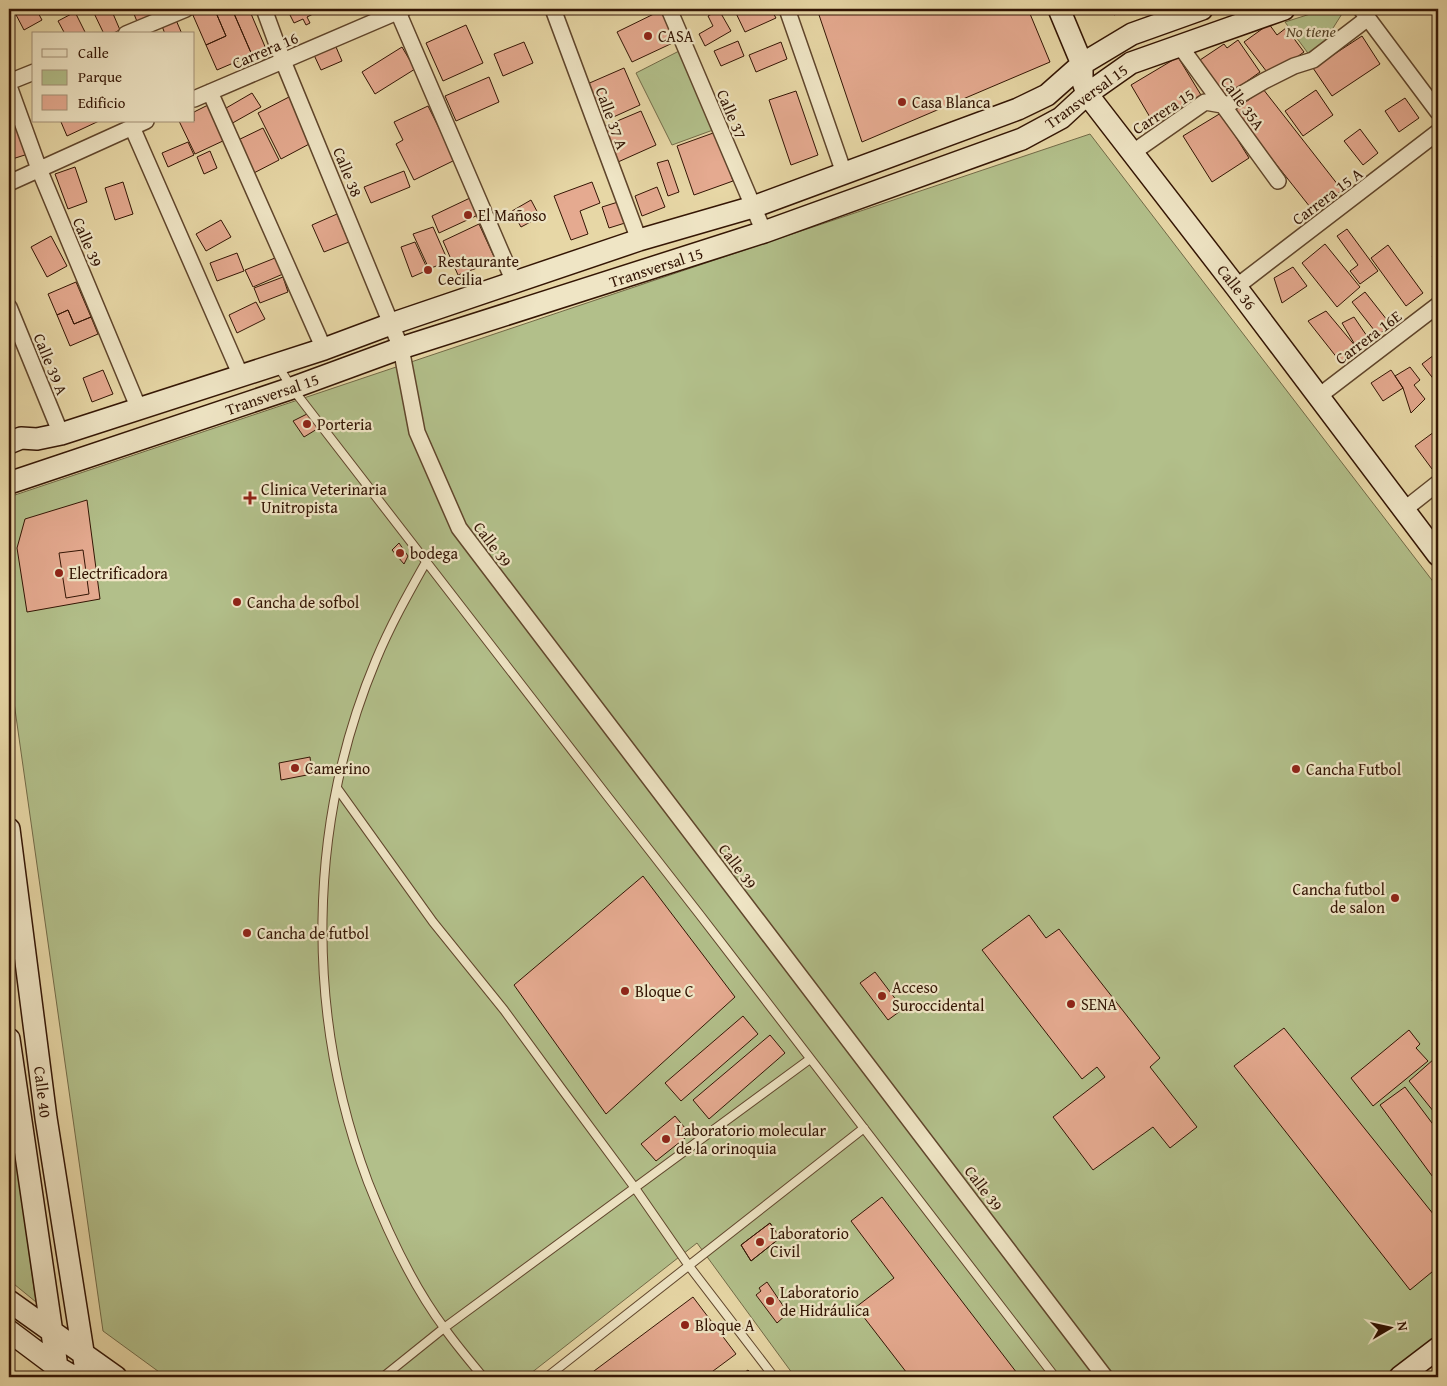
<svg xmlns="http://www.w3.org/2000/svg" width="1447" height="1386" viewBox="0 0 1447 1386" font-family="'Gentium Book Plus',serif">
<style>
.green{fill:#b2bf8a;stroke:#726a47}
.building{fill:#e5aa90;stroke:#331504}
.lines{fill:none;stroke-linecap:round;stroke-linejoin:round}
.lane-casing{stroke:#60462c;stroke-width:10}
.street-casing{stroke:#60462c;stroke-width:18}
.secondary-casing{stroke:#331504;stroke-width:24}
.lane{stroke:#efe5c5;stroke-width:8}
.street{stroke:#efe5c5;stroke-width:15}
.secondary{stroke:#efe5c5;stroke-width:21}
.poi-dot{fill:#8f2418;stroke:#efe5c5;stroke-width:2}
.labels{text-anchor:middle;stroke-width:4.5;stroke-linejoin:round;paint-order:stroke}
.park-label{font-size:16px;font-style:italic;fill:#59482c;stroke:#efe5c5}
.poi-label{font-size:16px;fill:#331504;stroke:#efe5c5;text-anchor:start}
.street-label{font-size:16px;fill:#331504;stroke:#efe5c5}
</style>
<rect width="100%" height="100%" fill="#e7d7a6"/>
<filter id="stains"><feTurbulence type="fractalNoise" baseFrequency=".004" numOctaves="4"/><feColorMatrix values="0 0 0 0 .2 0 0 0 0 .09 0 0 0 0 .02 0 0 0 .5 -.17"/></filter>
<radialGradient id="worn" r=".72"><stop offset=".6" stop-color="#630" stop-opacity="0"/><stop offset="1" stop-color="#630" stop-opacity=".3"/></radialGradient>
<path class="green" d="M1326 9H1345L1313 60 1285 22Z
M681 50 713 130 672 145 636 73Z
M1090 134 1438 588V1338L1387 1377H795L697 1243 526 1377H166L103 1331 9 667V497Z
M9 1108 36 1302 9 1280Z"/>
<path class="building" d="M13 9H36L42 20 24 30Z
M92 9H111L120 30 111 34H104Z
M132 9H151L155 16 138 24Z
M200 9H231L217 15 226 36 206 45 192 13Z
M232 9 252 55 217 70 206 45 226 36 217 15Z
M232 9H249L266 49 252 55Z
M287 9H311L313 14 307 17 310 23 306 25 303 19 294 23Z
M561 9H579L564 15Z
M664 9 679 40 632 62 617 32Z
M734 9H771L776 18 745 32Z
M817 9H1028L1050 62 862 142Z
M1112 9H1126L1114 15Z
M719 10 731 31 705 46 699 34 713 26 708 16Z
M75 12 86 34H65L58 21Z
M176 20 182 34H165L162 26Z
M1269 24 1277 35 1286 28 1304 52 1270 76 1244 42Z
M466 25 483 63 443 81 426 43Z
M1362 36 1380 64 1332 96 1313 68Z
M1238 40 1260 72 1222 99 1197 62 1224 44 1227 48Z
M738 41 744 56 721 66 714 51Z
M524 42 533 63 503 76 494 54Z
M781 42 787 59 756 72 749 55Z
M336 47 342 61 321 70 314 55Z
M402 47 415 69 375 94 362 72Z
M1178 57 1201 95 1154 124 1131 85Z
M624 68 640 105 609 119 600 99 593 102 585 85Z
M489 77 499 102 456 121 445 96Z
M1263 89 1342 190 1314 212 1234 111Z
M1316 90 1333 115 1303 136 1285 111Z
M796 91 818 155 791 165 769 100Z
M252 93 261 107 229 125 221 111Z
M289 97 313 142 281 159 258 113Z
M1405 98 1419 118 1399 132 1385 111Z
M208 105 225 140 195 154 179 121H194V112Z
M428 106 455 160 414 180 396 144 403 140 394 122Z
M641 111 656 145 618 162 603 127Z
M1221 113 1249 158 1212 182 1183 136Z
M20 121 28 154 9 160V125Z
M64 121H99L67 136 61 122Z
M263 128 279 160 250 175 234 142Z
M1360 129 1378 153 1363 165 1344 141Z
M716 132 733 181 694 195 677 146Z
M188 142 194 155 168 167 162 153Z
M210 151 217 168 204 174 197 157Z
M668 160 679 192 668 196 657 163Z
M75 167 87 202 68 209 55 174Z
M404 171 410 187 371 203 364 187Z
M123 182 133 214 115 220 105 188Z
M592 182 600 203 580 211 588 234 571 240 554 196Z
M657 187 665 207 642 216 635 196Z
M470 198 478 215 439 233 432 216Z
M531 200 540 217 521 227 512 211Z
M618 202 625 223 609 228 602 207Z
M337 214 349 242 324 252 312 225Z
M221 220 231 237 206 251 196 234Z
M479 224 496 261 458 275 443 241Z
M433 227 448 261 429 269 413 234Z
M1347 229 1378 271 1360 284 1350 271 1358 265 1337 236Z
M51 236 67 266 47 277 31 247Z
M415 242 428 270 412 277 401 247Z
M1325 244 1360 287 1337 307 1302 263Z
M1388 245 1423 293 1406 306 1371 258Z
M1438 250V264L1432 256Z
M237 253 244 271 217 281 210 263Z
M275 258 283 274 253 287 245 270Z
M1293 267 1307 286 1282 303 1274 278Z
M283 277 288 292 260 303 254 288Z
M76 282 91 317 74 324 68 310 57 315 48 294Z
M1365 292 1391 325 1378 335 1352 302Z
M256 302 265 319 237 333 229 315Z
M68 310 74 324 91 317 98 334 70 346 57 315Z
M1326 311 1357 348 1342 364 1308 321Z
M1354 317 1371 342 1357 348 1342 323Z
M1438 352V385L1422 364Z
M1410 367 1420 380 1414 385 1425 399 1411 413 1403 388 1395 376Z
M103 370 113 394 92 402 83 378Z
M1391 370 1403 388 1383 401 1371 383Z
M311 412 322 426 304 437 293 421Z
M1438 429V464L1432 469 1415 446Z
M87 500 100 599 27 612 17 548 25 519Z
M399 543 408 556 404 564 392 550Z
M83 550 89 594 66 598 59 553Z
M310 757 312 774 281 780 279 763Z
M643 876 735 997 606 1114 514 985Z
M1029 915 1046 938 1059 929 1160 1058 1150 1067 1197 1127 1170 1148 1153 1127 1093 1170 1053 1117 1105 1077 1097 1067 1082 1079 982 950Z
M875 972 903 1009 888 1020 860 983Z
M1438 975V988L1432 980Z
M743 1016 758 1034 681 1101 665 1083Z
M1284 1028 1438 1220V1267L1410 1290 1234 1066Z
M1409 1030 1420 1044 1416 1048 1428 1061 1373 1106 1351 1078Z
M770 1035 785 1053 709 1119 693 1100Z
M1434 1059 1438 1064V1117L1409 1081Z
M1405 1087 1438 1131V1184L1380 1105Z
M675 1116 690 1134 656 1161 641 1144Z
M882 1197 1020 1377H910L856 1307 894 1278 851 1221Z
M770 1223 780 1238 751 1261 741 1245Z
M770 1223 780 1238 751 1261 741 1245Z
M767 1282 788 1313 777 1323 756 1295 761 1291 759 1288Z
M693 1297 736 1354 705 1377H586Z
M748 1370 754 1377H738Z"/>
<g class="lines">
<defs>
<path id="lane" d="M278 366 292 388 608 797 700 915 1055 1377
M426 562C408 594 390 626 376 660 307 825 305 1014 368 1182 388 1233 412 1285 445 1329 457 1346 470 1361 483 1377
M337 788 433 922 504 1010 561 1088 635 1188 689 1266 774 1377
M383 1377 444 1328 810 1059
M547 1377 864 1128"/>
<path id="street" d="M264 9 283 61 401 348 417 432 459 528 1105 1377
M553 9 639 240
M669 9 764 232
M787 9 844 173
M1361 9 1438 112
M398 12 514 282
M126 34 186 9
M1180 46 1278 181
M9 82 34 72
M9 86 39 169 139 409
M210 92 324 349
M194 99 404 9
M132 127 241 376
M1132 153 1205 102 1222 105 1231 103 1240 95 1264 81 1294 66 1313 60 1368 18
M9 183 146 121
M1236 287 1438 132
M9 307 61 434
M1319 396 1438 305
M1405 509 1438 483"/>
<path id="secondary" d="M1059 9 1082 64V79L1087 94 1236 287 1438 555
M9 443 21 438 37 439 61 434 324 349 391 324 639 240 753 207 1018 109 1047 95 1082 64 1132 34 1202 9
M9 483 292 388 401 348 764 232 1022 139 1061 118 1087 94 1131 63 1284 9
M9 829 46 1118 87 1377
M9 1039 57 1367
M9 1301 116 1377
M9 1331 57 1367 74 1377
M1400 1377 1438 1348"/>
</defs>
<use href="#lane" class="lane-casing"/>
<use href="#street" class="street-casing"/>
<use href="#secondary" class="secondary-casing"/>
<use href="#lane" class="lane"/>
<use href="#street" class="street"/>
<use href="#secondary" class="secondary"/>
</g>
<g class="poi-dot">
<circle cx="648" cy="36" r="5"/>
<circle cx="902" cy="102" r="5"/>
<circle cx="468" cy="215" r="5"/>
<circle cx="428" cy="270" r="5"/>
<circle cx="307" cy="424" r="5"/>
<path d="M247.5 490.5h5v5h5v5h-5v5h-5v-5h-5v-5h5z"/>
<circle cx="400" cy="553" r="5"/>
<circle cx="59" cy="573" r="5"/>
<circle cx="237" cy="602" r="5"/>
<circle cx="295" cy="768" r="5"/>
<circle cx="1296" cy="769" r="5"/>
<circle cx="1395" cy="898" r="5"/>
<circle cx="247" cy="933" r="5"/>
<circle cx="625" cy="991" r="5"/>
<circle cx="882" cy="996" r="5"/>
<circle cx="1071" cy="1004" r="5"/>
<circle cx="666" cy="1139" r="5"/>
<circle cx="760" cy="1242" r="5"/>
<circle cx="770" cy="1301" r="5"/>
<circle cx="685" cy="1325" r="5"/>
</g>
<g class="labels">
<g class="park-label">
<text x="1311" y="37">No tiene</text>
</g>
<g class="poi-label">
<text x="658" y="42">CASA</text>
<text x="912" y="108">Casa Blanca</text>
<text x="478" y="221">El Mañoso</text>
<text x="438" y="267">Restaurante<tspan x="438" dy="18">Cecilia</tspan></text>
<text x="317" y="430">Porteria</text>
<text x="261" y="495">Clinica Veterinaria<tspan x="261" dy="18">Unitropista</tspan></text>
<text x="410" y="559">bodega</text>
<text x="69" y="579">Electrificadora</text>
<text x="247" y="608">Cancha de sofbol</text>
<text x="305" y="774">Camerino</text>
<text x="1306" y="775">Cancha Futbol</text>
<text x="1385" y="895" text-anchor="end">Cancha futbol<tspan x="1385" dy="18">de salon</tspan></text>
<text x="257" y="939">Cancha de futbol</text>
<text x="892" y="993">Acceso<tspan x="892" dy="18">Suroccidental</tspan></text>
<text x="635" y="997">Bloque C</text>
<text x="1081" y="1010">SENA</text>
<text x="676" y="1136">Laboratorio molecular<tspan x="676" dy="18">de la orinoquia</tspan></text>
<text x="770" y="1239">Laboratorio<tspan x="770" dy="18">Civil</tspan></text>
<text x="780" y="1298">Laboratorio<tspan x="780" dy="18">de Hidráulica</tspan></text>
<text x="695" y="1331">Bloque A</text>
</g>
<g class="street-label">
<text transform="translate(265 50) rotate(-23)" y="6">Carrera 16</text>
<text transform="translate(1086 96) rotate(-36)" y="6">Transversal 15</text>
<text transform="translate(1243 103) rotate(54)" y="6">Calle 35A</text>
<text transform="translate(1163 111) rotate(-33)" y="6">Carrera 15</text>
<text transform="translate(732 114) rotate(67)" y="6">Calle 37</text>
<text transform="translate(612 118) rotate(70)" y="6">Calle 37 A</text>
<text transform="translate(348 172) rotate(68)" y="6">Calle 38</text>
<text transform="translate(1327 196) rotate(-37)" y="6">Carrera 15 A</text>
<text transform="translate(88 242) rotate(67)" y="6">Calle 39</text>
<text transform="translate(656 267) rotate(-18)" y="6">Transversal 15</text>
<text transform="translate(1237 287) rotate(52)" y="6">Calle 36</text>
<text transform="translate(1368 337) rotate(-37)" y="6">Carrera 16E</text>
<text transform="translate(51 364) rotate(68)" y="6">Calle 39 A</text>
<text transform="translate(272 394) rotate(-19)" y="6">Transversal 15</text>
<text transform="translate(493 544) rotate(53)" y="6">Calle 39</text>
<text transform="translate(738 866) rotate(53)" y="6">Calle 39</text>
<text transform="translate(43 1092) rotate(83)" y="6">Calle 40</text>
<text transform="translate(984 1188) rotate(53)" y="6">Calle 39</text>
</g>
</g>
<rect width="1447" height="1386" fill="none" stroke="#e7d7a6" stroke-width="30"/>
<rect x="10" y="10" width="1427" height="1366" fill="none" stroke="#331504" stroke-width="2.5"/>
<rect x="15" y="15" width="1417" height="1356" fill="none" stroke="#331504"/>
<rect x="32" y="32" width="162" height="90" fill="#efe5c5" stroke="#a49278"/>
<rect x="42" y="49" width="25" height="8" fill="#efe5c5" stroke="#a49278"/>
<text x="78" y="58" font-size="15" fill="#331504">Calle</text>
<rect x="42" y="70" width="25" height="15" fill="#b2bf8a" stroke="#a49278"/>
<text x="78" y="82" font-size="15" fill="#331504">Parque</text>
<rect x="42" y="95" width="25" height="15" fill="#e5aa90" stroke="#a49278"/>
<text x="78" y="108" font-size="15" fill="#331504">Edificio</text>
<g transform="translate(1390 1328) rotate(81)" stroke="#efe5c5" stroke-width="4" paint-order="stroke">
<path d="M0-4L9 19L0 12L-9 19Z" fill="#331504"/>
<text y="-8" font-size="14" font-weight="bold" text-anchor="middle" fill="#331504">N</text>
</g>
<rect width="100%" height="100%" filter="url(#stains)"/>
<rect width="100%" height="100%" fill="url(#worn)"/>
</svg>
